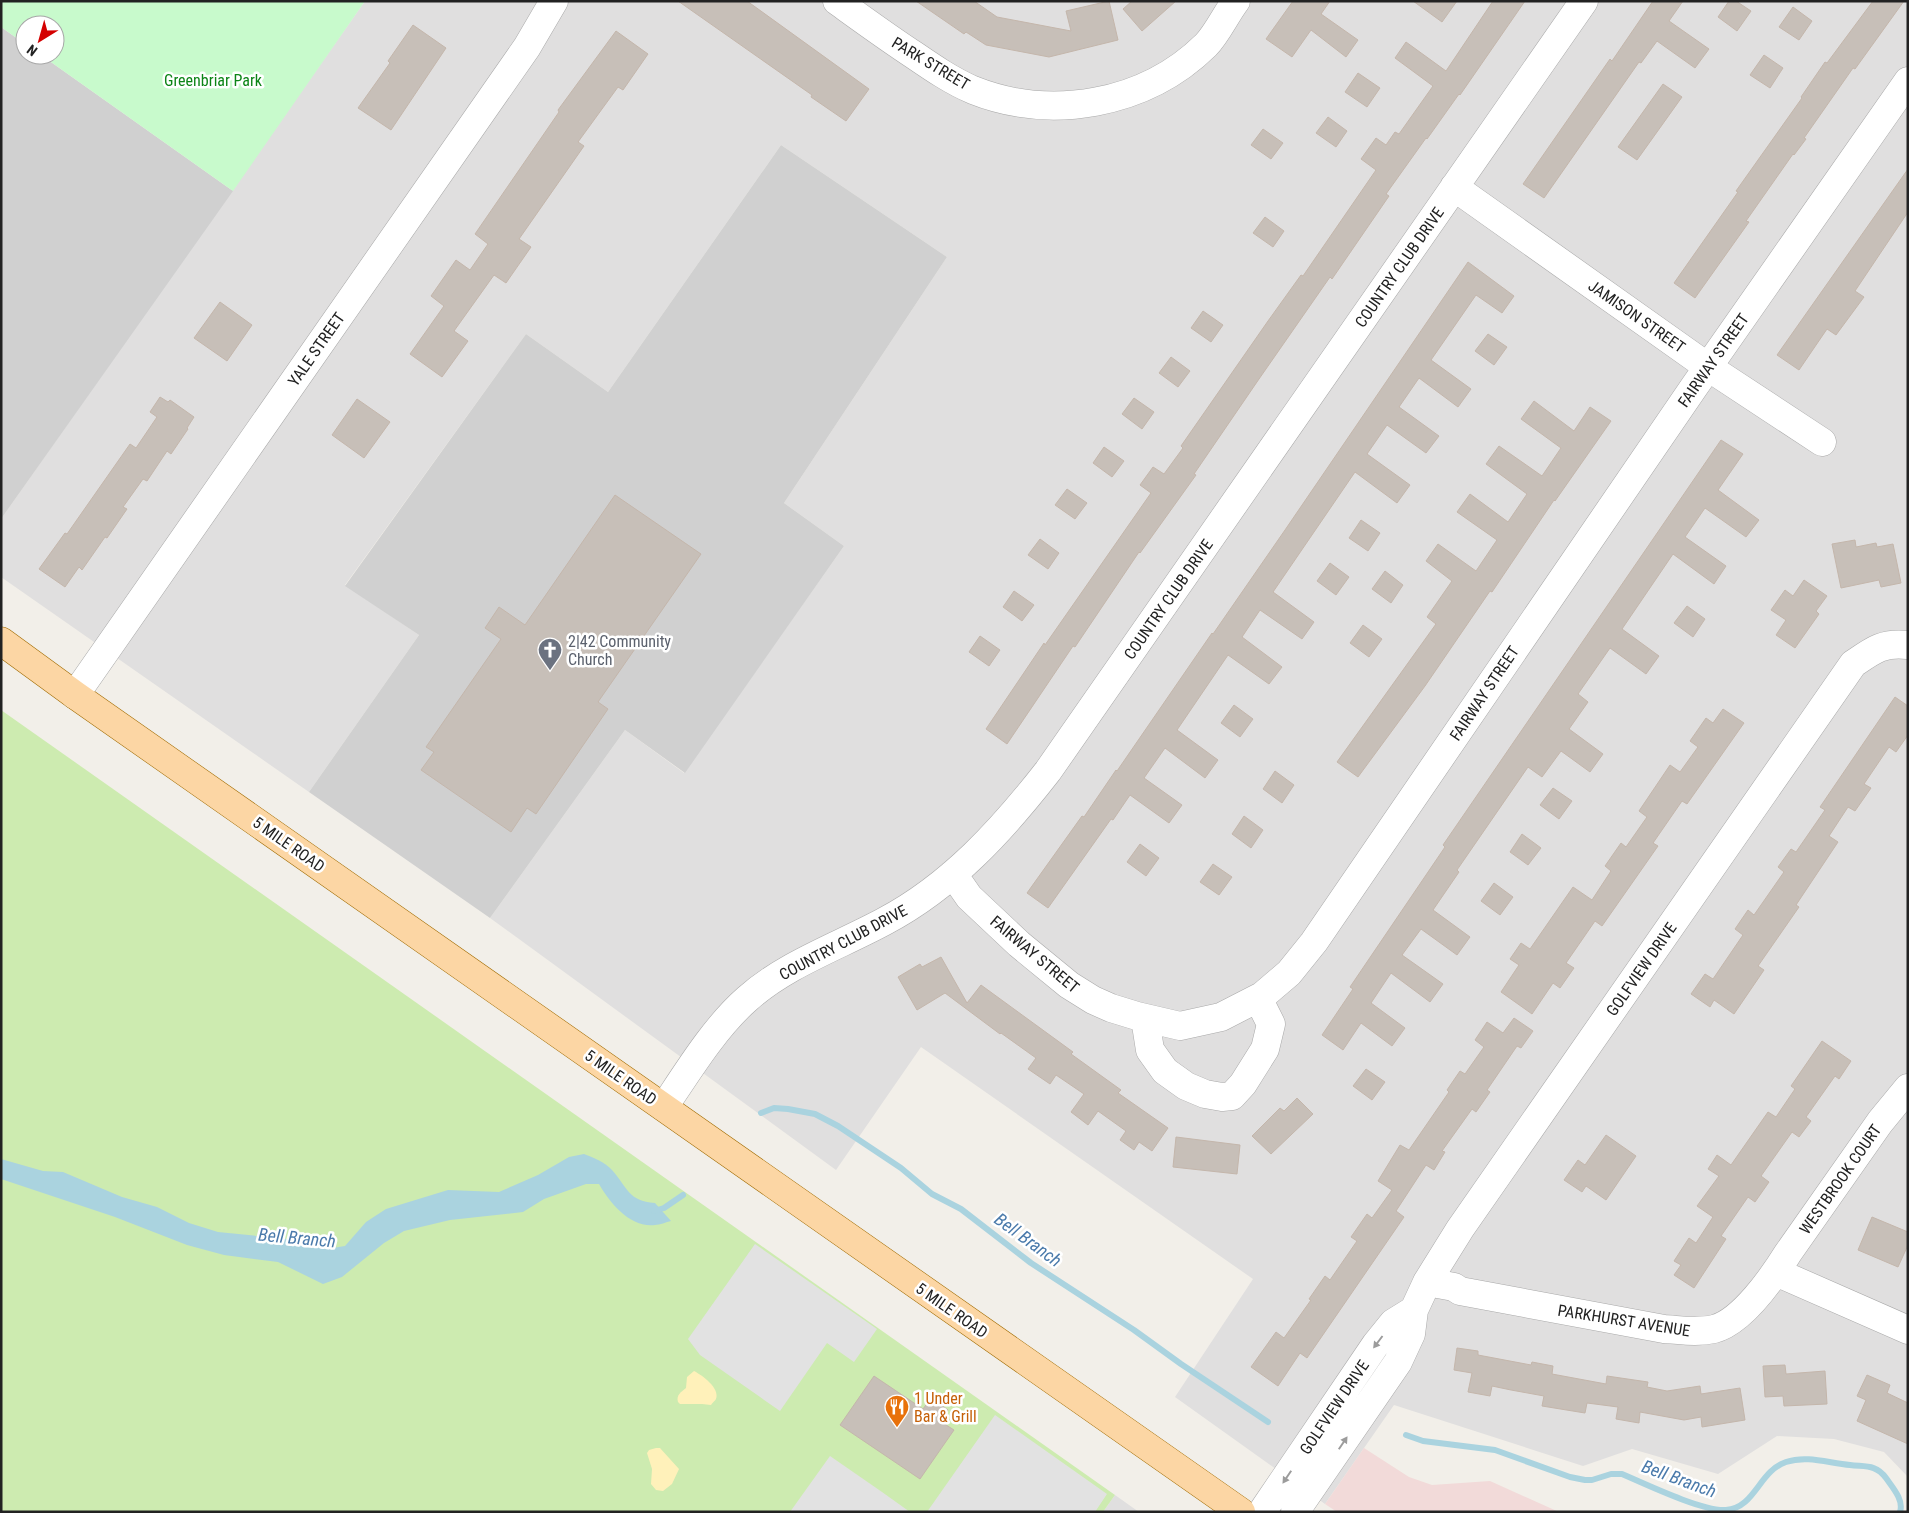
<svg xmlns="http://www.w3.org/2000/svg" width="1909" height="1513" viewBox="0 0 1909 1513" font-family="'Roboto Condensed',sans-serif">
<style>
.residential{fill:#e0dfdf}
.commercial{fill:#f2dad9}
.religious{fill:#d0d0d0}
.grass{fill:#cdebb0}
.sand{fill:#fff1ba}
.park{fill:#c8facc}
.parking{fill:#e2e2e2}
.water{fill:#aad3df}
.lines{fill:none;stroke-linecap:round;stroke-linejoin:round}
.stream{stroke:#aad3df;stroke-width:6}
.building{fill:#c7bfb8;stroke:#c4b6ab}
.minor-casing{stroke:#a9a9a9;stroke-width:29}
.major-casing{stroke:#a06b00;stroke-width:29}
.minor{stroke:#fff;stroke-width:28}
.major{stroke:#fcd6a4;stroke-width:28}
.oneway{fill:#9c9c9c}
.labels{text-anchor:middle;stroke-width:5;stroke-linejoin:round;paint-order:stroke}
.street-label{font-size:16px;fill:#222;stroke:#fff}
.park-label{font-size:16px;fill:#0c8416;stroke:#fff}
.worship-label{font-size:16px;fill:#5b616d;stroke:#fff;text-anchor:start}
.food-label{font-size:16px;fill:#c56008;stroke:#fff;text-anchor:start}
.water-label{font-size:18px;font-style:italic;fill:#4a7aab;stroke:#fff}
</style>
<rect width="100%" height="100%" fill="#f2efe9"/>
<path class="residential" d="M365 1H1908V1477L1884 1452 1834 1439 1777 1436 1718 1474 1632 1449 1583 1466 1394 1405 1325 1504 1175 1397 1253 1279 921 1047 836 1170 490 918 625 730 684 773 844 546 784 503 947 257 781 145 608 392 526 334 345 585 419 635 309 792 1 577V519Z
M1115 1495 1139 1512H1103Z"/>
<path class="commercial" d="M1364 1448 1409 1477 1432 1485 1490 1481 1559 1512H1337L1325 1504Z"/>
<path class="religious" d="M1 27 25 44V55H41L233 191 1 519Z
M781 145 947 257 784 503 844 546 685 773 625 730 490 918 309 792 419 635 345 586 526 334 608 392Z"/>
<path class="grass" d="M1 710 1115 1495 1103 1512H1Z"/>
<path class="sand" d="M694 1371C702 1375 720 1388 716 1399 715 1401 712 1403 711 1405L702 1404H680L678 1402C676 1395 681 1392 686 1388L687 1377Z
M656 1448H660L679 1469 672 1484 663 1491 656 1490 651 1484 652 1469 647 1453 649 1450Z"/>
<path class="park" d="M1 1H365L233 191 41 55H55V25H25V44L1 27Z"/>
<path class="parking" d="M755 1244 877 1329 854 1362 827 1343 780 1411 700 1355 688 1339Z
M995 1415 1107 1494 1095 1512H927Z
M830 1456 882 1492 910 1512H790Z"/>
<path class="water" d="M584 1154C594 1158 605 1162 612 1170 628 1188 628 1201 655 1203L671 1221C666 1222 660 1225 655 1225 630 1228 610 1203 599 1184H586L544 1199 523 1212 450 1220 404 1231 384 1243 342 1277 323 1284 278 1262 224 1255 187 1245 115 1217 1 1179V1159L43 1171 63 1172 122 1197 157 1207 189 1223 218 1232 287 1239 307 1242 326 1249 345 1246 366 1222 386 1209 448 1190 499 1192 538 1175 569 1157Z"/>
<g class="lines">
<path class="stream" d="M761 1113 774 1108 788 1109 815 1114 838 1126 901 1168 932 1194 961 1209 1031 1263 1134 1330 1181 1364 1268 1422
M654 1211 664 1208 683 1195
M1406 1435 1423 1441 1495 1450 1570 1477 1585 1480H1592L1611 1474H1622C1645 1484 1704 1512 1726 1510 1755 1508 1759 1471 1786 1462 1807 1455 1828 1463 1850 1465 1865 1467 1876 1464 1886 1478 1893 1488 1904 1500 1900 1512"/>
</g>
<path class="building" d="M678 1H747L869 89 846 121 811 97 812 95Z
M916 1H974L997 17 1071 31 1066 11 1109 1 1118 40 1049 57 986 45 966 32 964 34Z
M1132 1H1176L1142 31 1123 9Z
M1293 1H1330L1321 14 1358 40 1346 57 1311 30 1292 57 1266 39Z
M1413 1H1457L1442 22Z
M1493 1H1525L1460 95 1459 94 1427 139 1426 138 1386 194 1389 196 1356 244 1332 279 1330 277 1259 379 1194 474 1196 475 1140 553 1139 552 1075 647 1073 646 1007 744 986 729 1044 643 1045 645 1151 493 1140 485 1153 467 1164 474 1183 448 1181 446 1268 321 1301 275 1303 276 1376 170 1361 159 1376 138 1386 145 1395 132 1399 134 1433 86 1395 58 1406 42 1446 71Z
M1653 1H1683L1669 21 1709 49 1695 68 1657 41 1641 63 1639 62 1544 198 1523 184 1610 59 1612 61Z
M1729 1H1736L1751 11 1737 31 1718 17Z
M1873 1H1904L1855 69 1853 68 1804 138 1806 139 1794 155 1793 154 1746 221 1749 222 1695 298 1674 283 1738 192 1736 191 1802 98 1801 97 1825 62 1827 63Z
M1793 7 1812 21 1799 40 1779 27Z
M413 25 446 48 391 130 358 108 390 63 388 61Z
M616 31 648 54 623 90 618 87 578 142 584 146 519 239 531 247 506 283 494 275 454 331 468 341 442 377 410 354 444 306 431 296 456 260 470 270 488 244 475 234 559 112 558 110Z
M1764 55 1783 68 1770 88 1750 75Z
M1358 73 1380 88 1367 107 1345 92Z
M1663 84 1682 97 1637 160 1618 147Z
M1328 117 1347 131 1336 147 1316 133Z
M1263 129 1283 143 1271 159 1251 145Z
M1908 169V212L1855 291 1864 297 1836 335 1827 329 1799 370 1777 355Z
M1265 217 1284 231 1273 247 1253 233Z
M1468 262 1514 296 1502 313 1476 295 1431 360 1471 389 1458 407 1419 378 1399 407 1439 436 1426 453 1387 425 1367 454 1410 485 1397 503 1355 472 1273 592 1314 622 1302 639 1260 610 1242 637 1282 667 1269 684 1228 655 1177 730 1218 760 1205 778 1165 748 1144 778 1182 805 1169 823 1130 795 1113 820 1111 819 1048 908 1027 893 1082 816 1084 817 1116 770 1117 771 1212 633 1213 634 1285 530Z
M220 302 252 325 227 361 194 338Z
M1203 311 1223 325 1211 342 1191 328Z
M1488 334 1507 347 1494 365 1475 351Z
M1171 357 1190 371 1178 387 1159 373Z
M160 397 168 402 170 400 194 417 187 428 188 429 171 454 167 451 147 481 143 479 123 507 127 509 107 538 105 537 82 570 79 567 65 587 39 569 65 533 67 534 130 444 136 448 157 417 150 412Z
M1134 398 1154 412 1142 429 1122 414Z
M357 399 390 422 364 458 332 435Z
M1534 401 1574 431 1590 407 1611 421 1555 501 1554 500 1492 592 1490 591 1425 686 1358 777 1337 762 1436 624 1427 617 1452 581 1426 561 1438 544 1476 571 1497 540 1457 512 1470 494 1508 522 1527 494 1486 464 1499 446 1542 476 1561 448 1521 419Z
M1721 440 1743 454 1718 490 1759 520 1746 537 1705 508 1685 537 1726 566 1714 584 1673 554 1622 629 1659 656 1646 674 1610 648 1578 694 1588 702 1569 729 1603 754 1590 772 1561 751 1542 777 1528 767 1457 870 1459 872 1433 910 1470 937 1457 955 1421 929 1402 955 1443 984 1430 1002 1391 973 1371 1003 1405 1028 1392 1046 1361 1023 1343 1050 1322 1035 1353 989 1350 987 1445 847 1443 845Z
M1104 447 1124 461 1112 477 1093 463Z
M1067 489 1087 503 1075 519 1055 505Z
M615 495 701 554 598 702 608 709 536 814 527 808 511 832 421 770 434 752 426 747 501 639 485 628 499 607 525 625Z
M1361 520 1380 533 1368 551 1349 538Z
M1040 539 1059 553 1048 569 1028 555Z
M1855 540 1856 547 1876 543 1877 547 1893 544 1901 583 1881 587 1879 580 1841 588 1832 544Z
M1330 563 1349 577 1336 595 1317 581Z
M1385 571 1403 585 1391 603 1372 589Z
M1804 580 1827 596 1816 611 1819 614 1795 648 1776 635 1786 620 1771 610 1785 590 1793 596Z
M1014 591 1034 605 1022 621 1003 607Z
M1687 606 1705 619 1693 637 1674 623Z
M1363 625 1382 639 1369 657 1350 643Z
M980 636 1000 650 989 666 969 652Z
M1895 697 1908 706V735L1896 752 1889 747 1864 784 1871 788 1855 811 1848 807 1829 836 1838 842 1796 905 1799 907 1758 966 1764 970 1734 1014 1714 1000 1710 1007 1691 994 1705 974 1713 979 1743 935 1735 929 1748 910 1754 915 1784 872 1778 867 1791 849 1796 852 1825 810 1820 807Z
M1234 705 1253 719 1240 737 1221 723Z
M1723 709 1744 723 1687 804 1682 801 1653 843 1658 846 1602 926 1595 921 1566 963 1574 968 1560 988 1553 983 1532 1014 1501 992 1519 965 1510 959 1521 943 1530 949 1573 887 1592 900 1611 871 1605 866 1621 843 1626 847 1647 817 1639 811 1670 765 1680 772 1698 747 1690 741 1706 718 1713 723Z
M1275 771 1294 785 1282 803 1263 789Z
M1553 788 1572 801 1559 819 1540 805Z
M1244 816 1263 830 1251 848 1232 834Z
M1522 834 1541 848 1528 865 1510 852Z
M1140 844 1159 858 1146 876 1127 862Z
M1213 864 1232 877 1219 895 1200 882Z
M1494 883 1513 897 1500 915 1481 901Z
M941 957 967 1003 981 985 1073 1052 1071 1054 1121 1090 1118 1093 1168 1128 1152 1151 1139 1142 1134 1150 1120 1140 1126 1131 1098 1111 1088 1125 1071 1112 1084 1094 1056 1075 1050 1084 1028 1069 1036 1058 1001 1033 1000 1034 945 993 917 1010 898 977 920 964 922 967Z
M1514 1018 1533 1031 1521 1048 1517 1046 1487 1090 1490 1092 1476 1112 1472 1109 1442 1151 1445 1152 1434 1170 1426 1165 1396 1211 1404 1217 1307 1358 1300 1353 1278 1386 1251 1367 1276 1332 1284 1338 1311 1300 1309 1299 1325 1276 1330 1280 1357 1241 1351 1237 1367 1214 1372 1218 1392 1190 1378 1181 1400 1145 1409 1150 1449 1092 1447 1090 1460 1071 1465 1074 1484 1047 1475 1040 1487 1022 1503 1033Z
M1822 1041 1851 1061 1839 1079 1835 1076 1806 1117 1811 1121 1799 1137 1792 1132 1761 1176 1769 1182 1755 1202 1748 1197 1721 1236 1726 1239 1694 1288 1674 1275 1681 1265 1674 1261 1689 1238 1696 1243 1713 1217 1697 1206 1719 1176 1708 1169 1717 1155 1731 1165 1768 1112 1776 1117 1795 1089 1791 1086Z
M1366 1069 1385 1082 1372 1100 1353 1086Z
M1297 1098 1313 1114 1271 1154 1252 1136 1280 1108 1284 1111Z
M1606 1135 1636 1156 1606 1200 1586 1186 1582 1192 1564 1180 1578 1160 1585 1165Z
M1176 1137 1240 1145 1237 1174 1173 1167Z
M1872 1217 1908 1232V1245L1898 1267 1858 1250Z
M1457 1348 1478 1351V1355L1531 1365 1532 1362 1553 1366 1552 1374 1606 1384 1607 1376 1648 1382 1647 1387 1667 1391 1700 1386 1701 1394 1740 1388 1745 1420 1702 1427 1701 1417 1684 1420 1640 1412 1639 1423 1616 1419 1618 1407 1587 1403 1585 1413 1542 1406 1544 1396 1511 1390 1492 1386 1490 1396 1468 1392 1472 1373 1454 1370Z
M1785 1365 1786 1374 1825 1371 1827 1404 1784 1406 1783 1396 1765 1397 1763 1366Z
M1867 1375 1890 1385 1887 1393 1908 1403V1444L1857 1421 1866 1400 1857 1396Z
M874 1376 923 1409 931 1398 948 1410 940 1421 954 1430 920 1479 840 1425Z"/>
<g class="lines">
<defs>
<path id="minor" d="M837 1C862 19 888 38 914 55 933 68 952 81 973 90 1051 121 1145 105 1206 45 1217 34 1226 14 1236 1
M1454 187 1708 367 1822 442
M75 695 527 47 554 1
M953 874 969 897 1019 944 1069 985 1093 1000 1111 1008 1137 1016 1180 1026 1221 1017 1262 996 1289 973 1314 942 1694 387 1908 81
M1145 1018 1150 1050 1165 1071 1186 1086 1205 1094 1222 1097 1232 1096 1243 1084 1265 1049 1271 1024 1258 998
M664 1107C688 1071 715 1027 747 999 786 964 839 946 885 921 951 886 1002 830 1048 771L1584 1
M1776 1272 1908 1330
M1427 1282 1454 1287 1460 1291 1664 1329C1681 1330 1697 1333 1714 1329 1742 1322 1773 1277 1788 1253L1880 1122 1908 1088
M1262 1512 1376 1344 1393 1323 1414 1310
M1295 1512 1398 1362 1411 1334 1414 1310 1427 1282 1460 1229 1853 664C1873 650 1883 642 1908 645"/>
<path id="major" d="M1 641 75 695 1241 1512"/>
</defs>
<use href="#minor" class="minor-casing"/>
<use href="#major" class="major-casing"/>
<use href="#minor" class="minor"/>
<use href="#major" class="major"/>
</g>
<defs><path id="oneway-solid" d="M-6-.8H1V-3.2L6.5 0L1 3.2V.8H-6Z" transform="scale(1.25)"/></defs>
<g class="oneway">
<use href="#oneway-solid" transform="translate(1378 1342) rotate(127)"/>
<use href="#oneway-solid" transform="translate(1343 1443) rotate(-56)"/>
<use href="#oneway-solid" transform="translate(1287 1477) rotate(124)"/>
</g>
<defs>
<symbol id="church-pin" viewBox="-11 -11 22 30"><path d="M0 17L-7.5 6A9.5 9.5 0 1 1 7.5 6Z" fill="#6b7280" stroke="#fff"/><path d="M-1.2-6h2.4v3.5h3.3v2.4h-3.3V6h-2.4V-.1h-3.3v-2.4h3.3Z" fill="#fff"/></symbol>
<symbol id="restaurant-pin" viewBox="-11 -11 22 30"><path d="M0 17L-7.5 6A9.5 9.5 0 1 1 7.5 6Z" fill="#e8710a" stroke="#fff"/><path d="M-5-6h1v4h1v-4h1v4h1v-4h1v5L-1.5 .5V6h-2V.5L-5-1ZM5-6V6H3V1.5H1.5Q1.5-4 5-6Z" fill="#fff"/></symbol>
</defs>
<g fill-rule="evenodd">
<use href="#church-pin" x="536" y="636" width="28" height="38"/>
<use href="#restaurant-pin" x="883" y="1393" width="28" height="38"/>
</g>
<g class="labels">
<g class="street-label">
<text transform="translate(931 63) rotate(31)" y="6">PARK STREET</text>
<text transform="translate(1399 267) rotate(-55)" y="6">COUNTRY CLUB DRIVE</text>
<text transform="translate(1637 316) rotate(35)" y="6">JAMISON STREET</text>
<text transform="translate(316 349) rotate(-55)" y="6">YALE STREET</text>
<text transform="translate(1713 360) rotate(-55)" y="6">FAIRWAY STREET</text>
<text transform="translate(1168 599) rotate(-55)" y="6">COUNTRY CLUB DRIVE</text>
<text transform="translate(1484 693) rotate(-56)" y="6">FAIRWAY STREET</text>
<text transform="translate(289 844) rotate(35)" y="6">5 MILE ROAD</text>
<text transform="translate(843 942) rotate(-28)" y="6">COUNTRY CLUB DRIVE</text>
<text transform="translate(1035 954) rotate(40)" y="6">FAIRWAY STREET</text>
<text transform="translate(1641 969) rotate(-55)" y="6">GOLFVIEW DRIVE</text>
<text transform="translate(621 1077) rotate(35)" y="6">5 MILE ROAD</text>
<text transform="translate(1840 1179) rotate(-55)" y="6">WESTBROOK COURT</text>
<text transform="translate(952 1310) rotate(35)" y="6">5 MILE ROAD</text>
<text transform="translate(1624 1320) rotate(9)" y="6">PARKHURST AVENUE</text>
<text transform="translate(1334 1407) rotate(-56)" y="6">GOLFVIEW DRIVE</text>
</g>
<g class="park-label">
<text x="213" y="86">Greenbriar Park</text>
</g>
<g class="worship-label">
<text x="568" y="647">2|42 Community<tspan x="568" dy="18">Church</tspan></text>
</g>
<g class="food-label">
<text x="914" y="1404">1 Under<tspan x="914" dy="18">Bar &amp; Grill</tspan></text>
</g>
<g class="water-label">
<text transform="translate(297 1238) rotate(5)" y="6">Bell Branch</text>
<text transform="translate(1028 1240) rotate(36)" y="6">Bell Branch</text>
<text transform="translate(1679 1479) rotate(20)" y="6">Bell Branch</text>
</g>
</g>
<rect width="1909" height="1513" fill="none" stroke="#222222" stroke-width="5"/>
<g transform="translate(40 40) rotate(217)"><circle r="24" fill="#ffffff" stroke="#a7a7a7"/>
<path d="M0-4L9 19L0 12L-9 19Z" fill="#d40000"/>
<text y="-8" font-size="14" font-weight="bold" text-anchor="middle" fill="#222222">N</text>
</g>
</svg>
